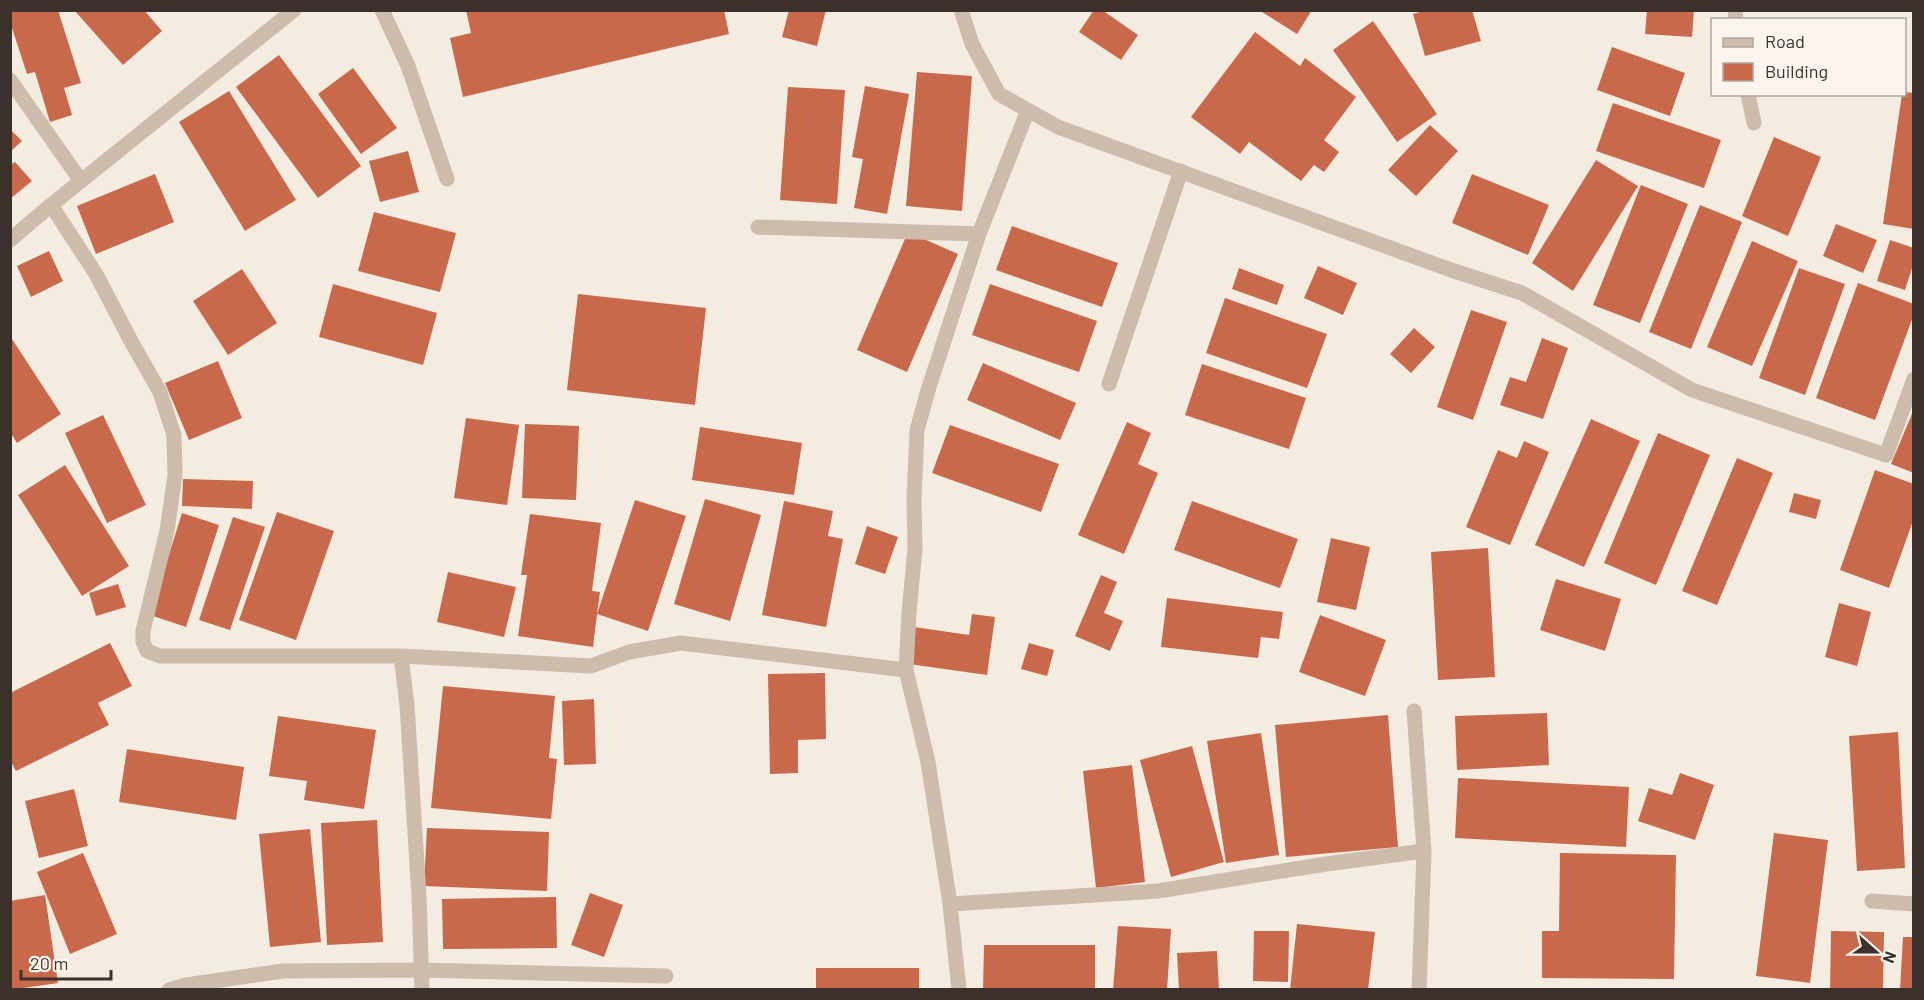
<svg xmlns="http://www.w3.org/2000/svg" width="1924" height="1000" viewBox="0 0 1924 1000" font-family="Barlow,sans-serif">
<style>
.building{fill:#c8694b}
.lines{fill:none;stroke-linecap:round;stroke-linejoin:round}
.minor{stroke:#cdbbac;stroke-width:15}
</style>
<rect width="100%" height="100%" fill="#f4ebe1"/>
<path class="building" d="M58 10 81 83 64 88 72 115 50 122 35 72 27 74 10 22V11Z
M74 10H144L162 31 123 65Z
M466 10H724L729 34 463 97 450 38 471 33Z
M789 10H826L817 46 782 37Z
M1094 10H1102L1138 35 1121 60 1079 32Z
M1259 10H1312L1297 34Z
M1426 10H1472L1481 41 1425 56 1413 14Z
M1647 10H1694L1692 37 1645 34Z
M1373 21 1437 114 1397 142 1333 50Z
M1255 32 1300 66 1305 58 1356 97 1324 140 1339 152 1324 172 1314 165 1301 181 1249 142 1240 154 1191 117Z
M1612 47 1685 73 1670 116 1597 90Z
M279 55 361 166 318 198 236 87Z
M353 68 397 128 361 154 318 94Z
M917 72 972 76 962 211 906 206Z
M865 86 909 94 887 214 854 208 863 159 852 157Z
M788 87 845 90 837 204 780 200Z
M229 91 296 200 245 231 179 122Z
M1904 92 1914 93V229L1883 224 1902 94H1904Z
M1613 103 1721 140 1704 188 1596 151Z
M1430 125 1458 151 1416 196 1388 170Z
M10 129 22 141 10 152Z
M1774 137 1821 157 1788 236 1742 216Z
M408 151 419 192 380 202 369 161Z
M1596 160 1638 186 1573 291 1532 263Z
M15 162 32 181 10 199V165Z
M155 174 174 222 96 254 77 206Z
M1472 174 1549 205 1528 255 1452 223Z
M1641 185 1688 204 1640 323 1593 305Z
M1700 205 1742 222 1691 349 1649 332Z
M374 212 456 233 440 292 358 271Z
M1836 224 1877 240 1863 273 1823 256Z
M1012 226 1118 263 1102 307 996 270Z
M908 232 958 254 907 372 857 350Z
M1890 240 1914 248V262L1905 290 1877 281Z
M1752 241 1798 261 1752 366 1707 347Z
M49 251 63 281 31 297 17 266Z
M1318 266 1357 283 1343 315 1304 298Z
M1239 268 1284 285 1277 305 1232 289Z
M1799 268 1845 284 1805 395 1759 378Z
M242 269 277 323 228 355 193 301Z
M1858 283 1914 304V314L1875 420 1816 398Z
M333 284 437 313 423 365 319 337Z
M990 284 1097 321 1079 372 972 335Z
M578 294 706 308 695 405 567 390Z
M1225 298 1327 334 1307 388 1206 353Z
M1471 310 1507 322 1473 420 1437 407Z
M1414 328 1435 347 1411 373 1390 354Z
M10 336 61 414 17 443 10 432Z
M1542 338 1568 348 1543 419 1500 405 1510 377 1526 382Z
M218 361 242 418 189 440 165 383Z
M983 363 1076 403 1060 440 967 400Z
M1202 364 1306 398 1289 449 1185 415Z
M1914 409V473L1891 464Z
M103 415 146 505 107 523 65 433Z
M466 418 519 425 507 505 454 498Z
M1591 419 1640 441 1584 567 1535 545Z
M1127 422 1151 433 1138 464 1158 473 1124 554 1078 535Z
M525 424 579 426 576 500 522 498Z
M950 425 1059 464 1041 512 932 473Z
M700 427 802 443 794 495 692 480Z
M1658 433 1710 455 1656 585 1604 563Z
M1524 441 1549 452 1510 545 1466 527 1498 450 1517 458Z
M1737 458 1773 473 1717 605 1682 591Z
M65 465 129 566 82 596 18 495Z
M1875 470 1914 484V518L1889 588 1840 570Z
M183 479 253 481 252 509 182 506Z
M1794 493 1821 500 1816 519 1789 512Z
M705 499 761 515 730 621 674 604Z
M635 500 686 516 648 631 597 614 593 647 518 636 527 575H521L530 514 601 523 592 591 600 592 597 614Z
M784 501 833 511 828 536 843 539 826 627 762 615Z
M1192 501 1298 539 1280 588 1174 550Z
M277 512 334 531 296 640 239 620Z
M182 513 219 525 186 627 150 615Z
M233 517 265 527 230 630 199 620Z
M867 526 898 537 885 574 855 564Z
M1331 538 1370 547 1356 610 1317 602Z
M1488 548 1495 677 1438 680 1431 552Z
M448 572 516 587 504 637 437 622Z
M1101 575 1117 582 1104 613 1123 621 1110 651 1075 636Z
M1556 579 1621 599 1605 651 1540 630Z
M118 584 126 607 96 616 89 593Z
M1167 598 1283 612 1279 639 1261 637 1258 658 1161 647Z
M1839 603 1871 612 1857 666 1825 657Z
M972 614 995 617 987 675 909 664 914 627 969 635Z
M1320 615 1386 640 1365 696 1299 672Z
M110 643 132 686 98 703 109 725 16 771 10 760V693Z
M1029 643 1054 650 1047 676 1021 669Z
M825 673 826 739 798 740V773L770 774 768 674Z
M443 686 555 696 549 758 557 759 551 819 431 808Z
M594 699 596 764 564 765 562 701Z
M1547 713 1549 765 1457 770 1455 716Z
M1388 715 1398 847 1286 857 1275 725Z
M278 716 376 730 364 809 304 800 307 781 269 776Z
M1898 732 1905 868 1857 871 1849 736Z
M1261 733 1279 855 1226 863 1207 741Z
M1192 746 1224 862 1171 877 1140 760Z
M127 749 244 767 236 820 119 802Z
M1132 765 1145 882 1096 888 1083 771Z
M1680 773 1714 785 1695 840 1638 821 1649 788 1672 795Z
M1458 778 1629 787 1626 847 1455 838Z
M74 789 88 846 39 858 25 801Z
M377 820 383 942 327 945 321 823Z
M427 828 549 832 547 891 424 886Z
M310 829 321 942 270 947 259 834Z
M1774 833 1828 840 1810 983 1756 976Z
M83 853 117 934 70 954 37 872Z
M1560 853 1676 855 1674 979 1542 978V931H1559Z
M590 893 623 905 604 957 571 945Z
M45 895 58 983 10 990V901Z
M556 897 557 948 443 949 442 899Z
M1297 924 1375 932 1368 990H1290Z
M1118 926 1171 929 1167 990H1113Z
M1254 931H1289L1288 982 1253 981Z
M1831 931 1884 932 1883 990H1830Z
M1903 937H1914V990H1900Z
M984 945H1095V990H983Z
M1217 951 1219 990H1179L1177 953Z
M816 968H919V990H816Z"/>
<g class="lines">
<path class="minor" d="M382 10 408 66 447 179
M961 10 972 44 999 94 1058 127 1451 270 1522 293 1692 390 1886 455 1914 379
M1735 10 1736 20
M10 80 81 181
M1748 94 1754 123
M51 205 96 274 132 343 160 392 174 435 175 475 167 531 143 631V642L147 651 160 656H401L591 666 629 652 681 643 906 670
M758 227 979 234
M10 240 51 205 294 10
M1109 384 1181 171
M401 656 407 705 419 896 422 990
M1414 711 1424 851 1419 990
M1872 901 1914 904
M950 904 1158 891 1326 864 1424 851
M169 990 186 985 283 971 420 970 666 976
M959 990 950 904 928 762 906 670 909 613 915 549 914 499 917 430 929 387 979 234 1028 110"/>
</g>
<rect width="1924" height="1000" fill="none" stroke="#3b302b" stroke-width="24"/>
<rect x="1711" y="18" width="195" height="78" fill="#fbf5ee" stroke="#aea6a0" stroke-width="1.5"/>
<rect x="1723" y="38" width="30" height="9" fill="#cdbbac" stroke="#aea6a0" stroke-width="1.5"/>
<text x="1765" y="48" font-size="18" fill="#3b302b">Road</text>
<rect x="1723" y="63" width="30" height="18" fill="#c8694b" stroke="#aea6a0" stroke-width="1.5"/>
<text x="1765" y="78" font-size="18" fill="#3b302b">Building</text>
<g transform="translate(1876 952) rotate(111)" stroke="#fbf5ee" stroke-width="4.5" paint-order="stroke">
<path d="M0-4.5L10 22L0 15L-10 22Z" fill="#3b302b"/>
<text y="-9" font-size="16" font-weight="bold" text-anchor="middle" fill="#3b302b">N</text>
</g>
<path d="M21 970v9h90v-9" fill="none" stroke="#3b302b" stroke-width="3"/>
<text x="30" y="970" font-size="18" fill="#3b302b" stroke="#fbf5ee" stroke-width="4.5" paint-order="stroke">20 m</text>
</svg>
